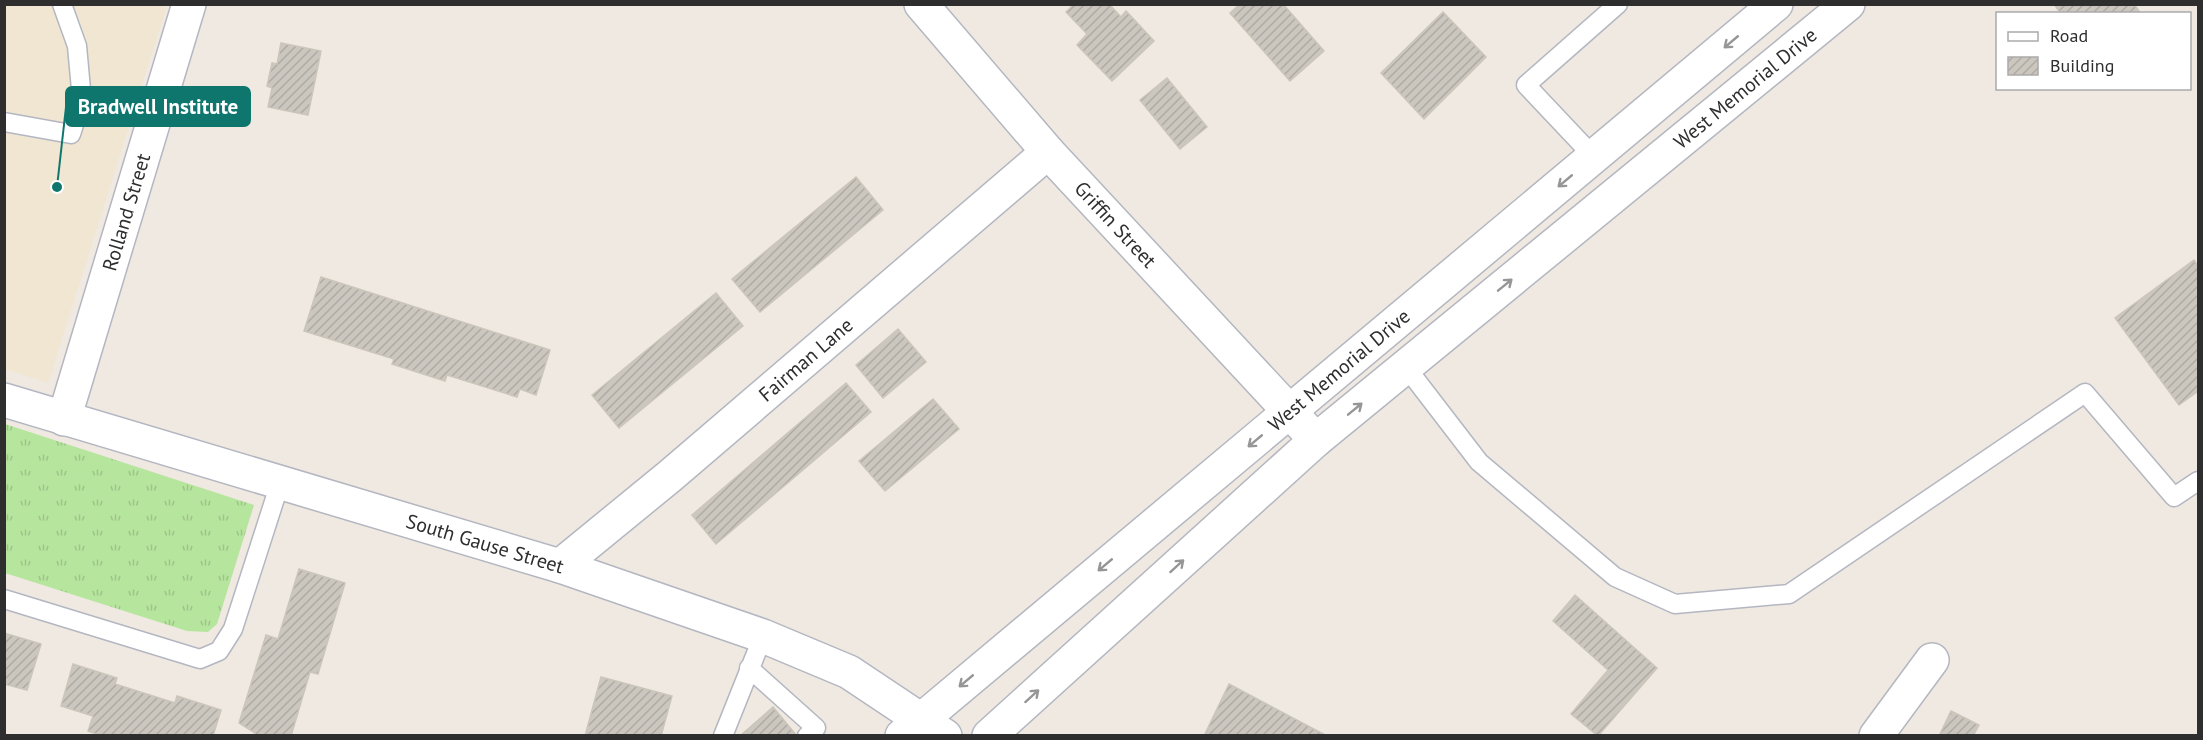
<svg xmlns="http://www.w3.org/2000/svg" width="2203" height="740" viewBox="0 0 2203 740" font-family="'PT Sans',sans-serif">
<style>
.education{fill:#f0e6d1}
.grass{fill:url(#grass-tufts)}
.building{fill:url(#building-hatch);stroke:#cbc5ba;stroke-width:1.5}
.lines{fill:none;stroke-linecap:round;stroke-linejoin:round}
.lane-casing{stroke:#b4b7c1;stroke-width:21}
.street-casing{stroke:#b4b7c1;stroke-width:36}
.secondary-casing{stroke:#b4b7c1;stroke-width:36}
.lane{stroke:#fff;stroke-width:18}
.street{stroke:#fff;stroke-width:33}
.secondary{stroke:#fff;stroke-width:33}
.oneway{stroke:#969696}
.labels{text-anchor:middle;stroke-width:4.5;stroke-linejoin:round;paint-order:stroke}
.street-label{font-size:20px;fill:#2e2e2e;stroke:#fff}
.leader{fill:none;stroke:#0f766e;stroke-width:2}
.callout-dot{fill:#0f766e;stroke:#fff;stroke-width:2}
.callout{fill:#0f766e;stroke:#0f766e;stroke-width:2}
.callout-label{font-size:21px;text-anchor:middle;font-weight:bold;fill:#fff}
</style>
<defs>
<pattern id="grass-tufts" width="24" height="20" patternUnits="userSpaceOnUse" patternTransform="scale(1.5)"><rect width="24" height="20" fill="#b6e59e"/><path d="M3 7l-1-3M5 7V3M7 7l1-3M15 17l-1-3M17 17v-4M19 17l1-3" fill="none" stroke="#9dc588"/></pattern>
<pattern id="building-hatch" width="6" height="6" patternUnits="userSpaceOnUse" patternTransform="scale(1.5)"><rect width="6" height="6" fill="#cbc7bf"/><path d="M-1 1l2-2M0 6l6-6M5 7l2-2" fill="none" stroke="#afaba4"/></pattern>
</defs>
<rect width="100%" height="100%" fill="#efe9e1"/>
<path class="education" d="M5 5H167L48 383 5 369Z"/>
<path class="grass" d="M5 424 254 505 217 624 208 632 187 631 5 573Z"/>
<path class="building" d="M1074 4H1109L1121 17 1126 11 1154 41 1112 81 1077 45 1087 34 1066 12Z
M1240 4H1283L1324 51 1290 81 1230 13Z
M2054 4H2134L2141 14H2061Z
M1443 12 1486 57 1424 119 1381 73Z
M281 43 321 51 308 115 268 107 272 88 267 86 272 63 277 64Z
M1167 78 1207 127 1180 149 1140 100Z
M856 177 883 210 760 312 732 279Z
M2194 260 2198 266V391L2179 405 2115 318Z
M321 277 550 350 536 395 520 389 517 397 447 375 445 381 392 364 394 359 304 331Z
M716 293 743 326 619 428 592 395Z
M898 329 926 362 883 398 856 365Z
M846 383 871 412 716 544 692 515Z
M933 399 959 429 885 491 859 461Z
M299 569 345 583 318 674 310 672 291 736H254L255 733 239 723 266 635 278 639Z
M1575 595 1657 668 1598 736 1571 714 1608 670 1553 621Z
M4 633 41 644 27 690 4 684Z
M73 664 117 678 115 684 175 703 177 696 221 710 213 736H102L88 731 93 716 61 706Z
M601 677 672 696 661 736H585Z
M1229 684 1327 736H1204Z
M773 707 797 736H740Z
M1951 711 1979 725 1973 736H1939Z"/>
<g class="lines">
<defs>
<path id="lane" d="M4 122 71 134 82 100 77 46 62 4
M1594 157 1526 85 1618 4
M1406 367 1479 462 1615 577 1675 604 1789 594 2085 393 2174 497 2198 481
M4 599 200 659 219 651 233 629 280 483
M749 668 816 728 807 736
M723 736 763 636"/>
<g id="street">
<path id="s1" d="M921 4 1048 152 1316 440"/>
<path id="s2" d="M64 419 189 4"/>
<path id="s3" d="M560 566 670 476 1048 152"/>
<path d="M1876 736 1932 660"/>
</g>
<g id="secondary">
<path id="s4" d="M4 400 560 566 763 636 849 672 945 736"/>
<path id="s5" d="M902 736 1776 4"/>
<path id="s6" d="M989 736 1316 440 1848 4"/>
</g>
</defs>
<use href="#lane" class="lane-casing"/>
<use href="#street" class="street-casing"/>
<use href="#secondary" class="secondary-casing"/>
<use href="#lane" class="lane"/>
<use href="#street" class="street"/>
<use href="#secondary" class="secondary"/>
</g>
<defs><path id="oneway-shaft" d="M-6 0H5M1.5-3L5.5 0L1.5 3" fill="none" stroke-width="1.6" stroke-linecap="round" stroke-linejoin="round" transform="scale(1.5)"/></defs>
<g class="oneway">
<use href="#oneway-shaft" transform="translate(1731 42) rotate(140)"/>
<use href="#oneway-shaft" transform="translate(1565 181) rotate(140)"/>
<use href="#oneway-shaft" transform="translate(1505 285) rotate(-39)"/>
<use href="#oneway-shaft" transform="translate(1355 409) rotate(-39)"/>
<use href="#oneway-shaft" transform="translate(1255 441) rotate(140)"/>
<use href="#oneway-shaft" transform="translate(1105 565) rotate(140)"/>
<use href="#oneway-shaft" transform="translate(1177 566) rotate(-42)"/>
<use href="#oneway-shaft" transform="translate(966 681) rotate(140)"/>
<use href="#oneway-shaft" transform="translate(1032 696) rotate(-42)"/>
</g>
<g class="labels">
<g class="street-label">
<text dy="7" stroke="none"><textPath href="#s6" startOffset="996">West Memorial Drive</textPath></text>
<text dy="7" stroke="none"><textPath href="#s2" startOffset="216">Rolland Street</textPath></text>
<text dy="7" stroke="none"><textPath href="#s1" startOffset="294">Griffin Street</textPath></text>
<text dy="7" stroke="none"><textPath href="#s3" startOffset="321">Fairman Lane</textPath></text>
<text dy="7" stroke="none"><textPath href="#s5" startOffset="570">West Memorial Drive</textPath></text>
<text dy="7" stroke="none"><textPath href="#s4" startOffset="502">South Gause Street</textPath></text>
</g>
</g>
<path class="leader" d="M57 187L66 107"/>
<circle class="callout-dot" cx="57" cy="187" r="6"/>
<rect class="callout" x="66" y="87" width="184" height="39" rx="6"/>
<g class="callout-label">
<text x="158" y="114">Bradwell Institute</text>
</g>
<rect width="2203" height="740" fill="none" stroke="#2e2e2e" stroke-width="12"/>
<rect x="1996" y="12" width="195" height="78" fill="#ffffff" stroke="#ababab" stroke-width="1.5"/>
<rect x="2008" y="32" width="30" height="9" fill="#ffffff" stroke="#ababab" stroke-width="1.5"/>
<text x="2050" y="42" font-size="18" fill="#2e2e2e">Road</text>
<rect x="2008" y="57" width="30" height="18" fill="url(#building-hatch)" stroke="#ababab" stroke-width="1.5"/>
<text x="2050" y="72" font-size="18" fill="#2e2e2e">Building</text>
</svg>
